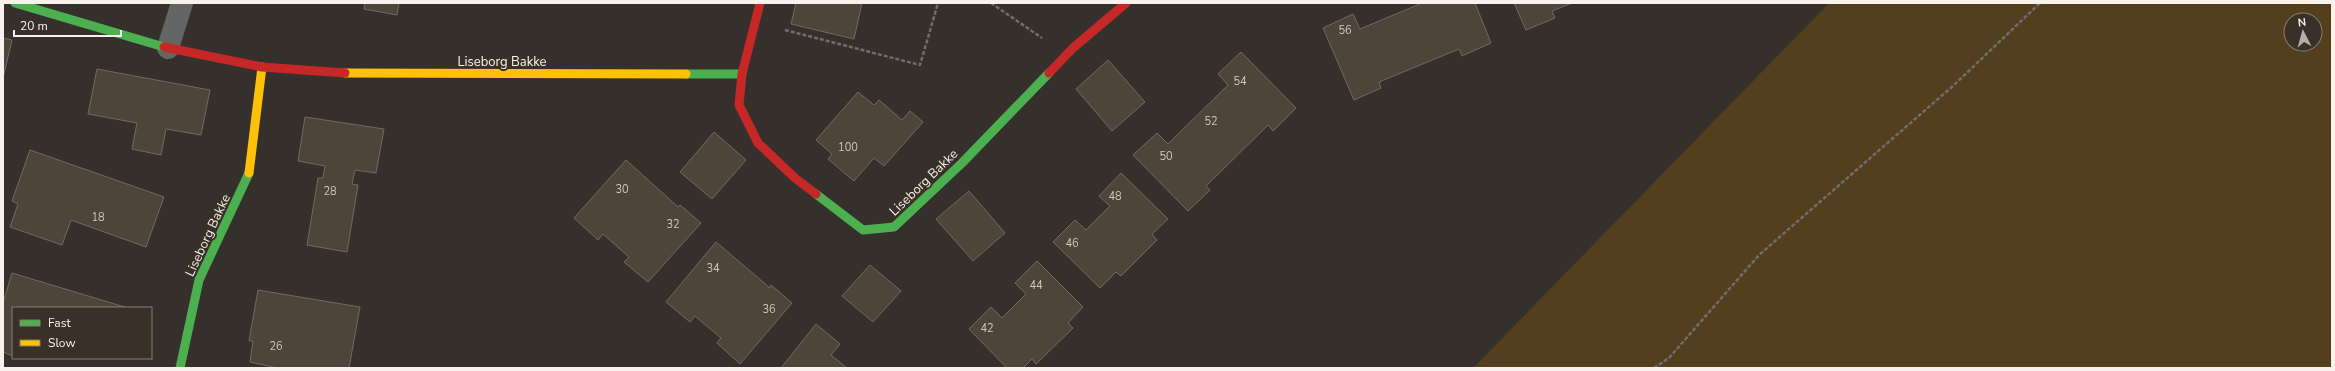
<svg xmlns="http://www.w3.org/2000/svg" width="2335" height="371" viewBox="0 0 2335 371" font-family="'Nunito Sans',sans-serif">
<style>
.green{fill:#533e1d;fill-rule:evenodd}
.building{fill:#4e453a;stroke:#6e6a65}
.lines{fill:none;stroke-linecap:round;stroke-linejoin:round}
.path{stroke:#6f6e6d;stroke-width:2.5;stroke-dasharray:4 2;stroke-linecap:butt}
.street{stroke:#646565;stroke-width:22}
.fast{stroke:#4caf50;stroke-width:9}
.slow{stroke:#ffc107;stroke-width:9}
.jam{stroke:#c62828;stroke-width:9}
.labels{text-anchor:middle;stroke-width:4;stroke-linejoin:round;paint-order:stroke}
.number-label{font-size:11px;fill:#cdc7bf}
.street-label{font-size:13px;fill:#f7f2eb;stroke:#393127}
</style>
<rect width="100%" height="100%" fill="#35302b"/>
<path class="green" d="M1829 3H2332V368H1473ZM2291 20H2315V44H2291Z"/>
<path class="building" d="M365 3H399L397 15 364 9Z
M796 3H862L854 39 791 24Z
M1422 3H1475L1491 43 1462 56 1459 49 1379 82 1381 88 1354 100 1323 28 1353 14 1360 29Z
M1514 3H1572L1552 11 1555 18 1526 30Z
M3 38 12 40 3 78Z
M1241 52 1296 108 1273 131 1268 125 1206 186 1210 190 1188 211 1133 155 1157 133 1168 144 1228 85 1218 74Z
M1108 60 1145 102 1112 131 1076 89Z
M97 69 210 90 201 135 166 129 161 155 132 149 137 123 88 114Z
M858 92 874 105 879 100 902 120 910 111 923 122 884 166 874 158 854 181 828 159 832 154 816 140Z
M305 117 384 129 376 173 355 170 352 184 358 185 347 252 307 245 318 178H323L325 166 298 161Z
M714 132 746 160 712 199 680 172Z
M30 150 164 197 146 247 71 220 62 245 10 227 18 204 12 201Z
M626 160 678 207 680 205 701 223 648 282 624 262 629 257 603 234 598 240 574 218Z
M1121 173 1168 219 1152 234 1157 240 1121 276 1116 272 1100 288 1053 242 1075 220 1086 230 1110 206 1099 196Z
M969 191 1005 233 973 261 936 219Z
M716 242 770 288 771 285 792 303 740 364 717 343 721 338 695 316 690 322 666 302Z
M1037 261 1083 307 1068 323 1073 328 1036 364 1032 359 1023 368H1007L969 329 991 307 1002 318 1026 294 1015 283Z
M870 265 901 291 873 322 842 296Z
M12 273 128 308H13V356L3 352V303Z
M258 290 360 307 349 368H277L250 362 253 341H249Z
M816 324 840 344 831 355 847 368H781Z"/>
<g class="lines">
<path class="path" d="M991 3 1042 38
M785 30 920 65 938 3
M1654 368 1669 358 1759 255 1954 85 2040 3"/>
<path class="street" d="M168 48 182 3"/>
<path class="fast" d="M15 3 164 47
M686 74H742
M816 194 863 230 894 227 962 163 1049 73
M180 368 199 280 249 173"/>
<path class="slow" d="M345 73 686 74
M249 173 262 67"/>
<path class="jam" d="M760 3 742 74 739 105 758 143 795 178 816 194
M164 47 262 67 345 73
M1049 73 1073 48 1126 3"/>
</g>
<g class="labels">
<g class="number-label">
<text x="1345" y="34">56</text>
<text x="1240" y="85">54</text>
<text x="1211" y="125">52</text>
<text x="848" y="151">100</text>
<text x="1166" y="160">50</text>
<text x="622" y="193">30</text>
<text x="330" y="195">28</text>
<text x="1115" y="200">48</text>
<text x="98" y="221">18</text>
<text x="673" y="228">32</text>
<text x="1072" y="247">46</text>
<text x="713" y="272">34</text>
<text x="1036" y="289">44</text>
<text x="769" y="313">36</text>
<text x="987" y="332">42</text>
<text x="276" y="350">26</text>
</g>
<g class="street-label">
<text x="502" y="66">Liseborg Bakke</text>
<text transform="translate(923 182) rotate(-44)" y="5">Liseborg Bakke</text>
<text transform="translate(207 235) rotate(-65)" y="5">Liseborg Bakke</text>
</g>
</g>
<rect width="2335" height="371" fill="none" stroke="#f7f2eb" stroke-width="8"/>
<rect x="12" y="307" width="140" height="52" fill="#393127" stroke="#857e75"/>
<rect x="20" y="320" width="20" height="6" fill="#4caf50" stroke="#857e75"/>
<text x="48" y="327" font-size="12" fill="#f7f2eb">Fast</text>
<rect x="20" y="340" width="20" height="6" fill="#ffc107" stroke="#857e75"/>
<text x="48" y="347" font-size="12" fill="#f7f2eb">Slow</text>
<g transform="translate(2303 32) rotate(354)"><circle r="19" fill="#393127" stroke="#857e75"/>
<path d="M0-3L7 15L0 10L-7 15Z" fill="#b3aea8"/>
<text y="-6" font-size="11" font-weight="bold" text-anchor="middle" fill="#f7f2eb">N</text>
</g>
<path d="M14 30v6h107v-6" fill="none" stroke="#f7f2eb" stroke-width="2"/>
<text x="20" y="30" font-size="12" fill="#f7f2eb" stroke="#393127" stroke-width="3" paint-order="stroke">20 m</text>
</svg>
